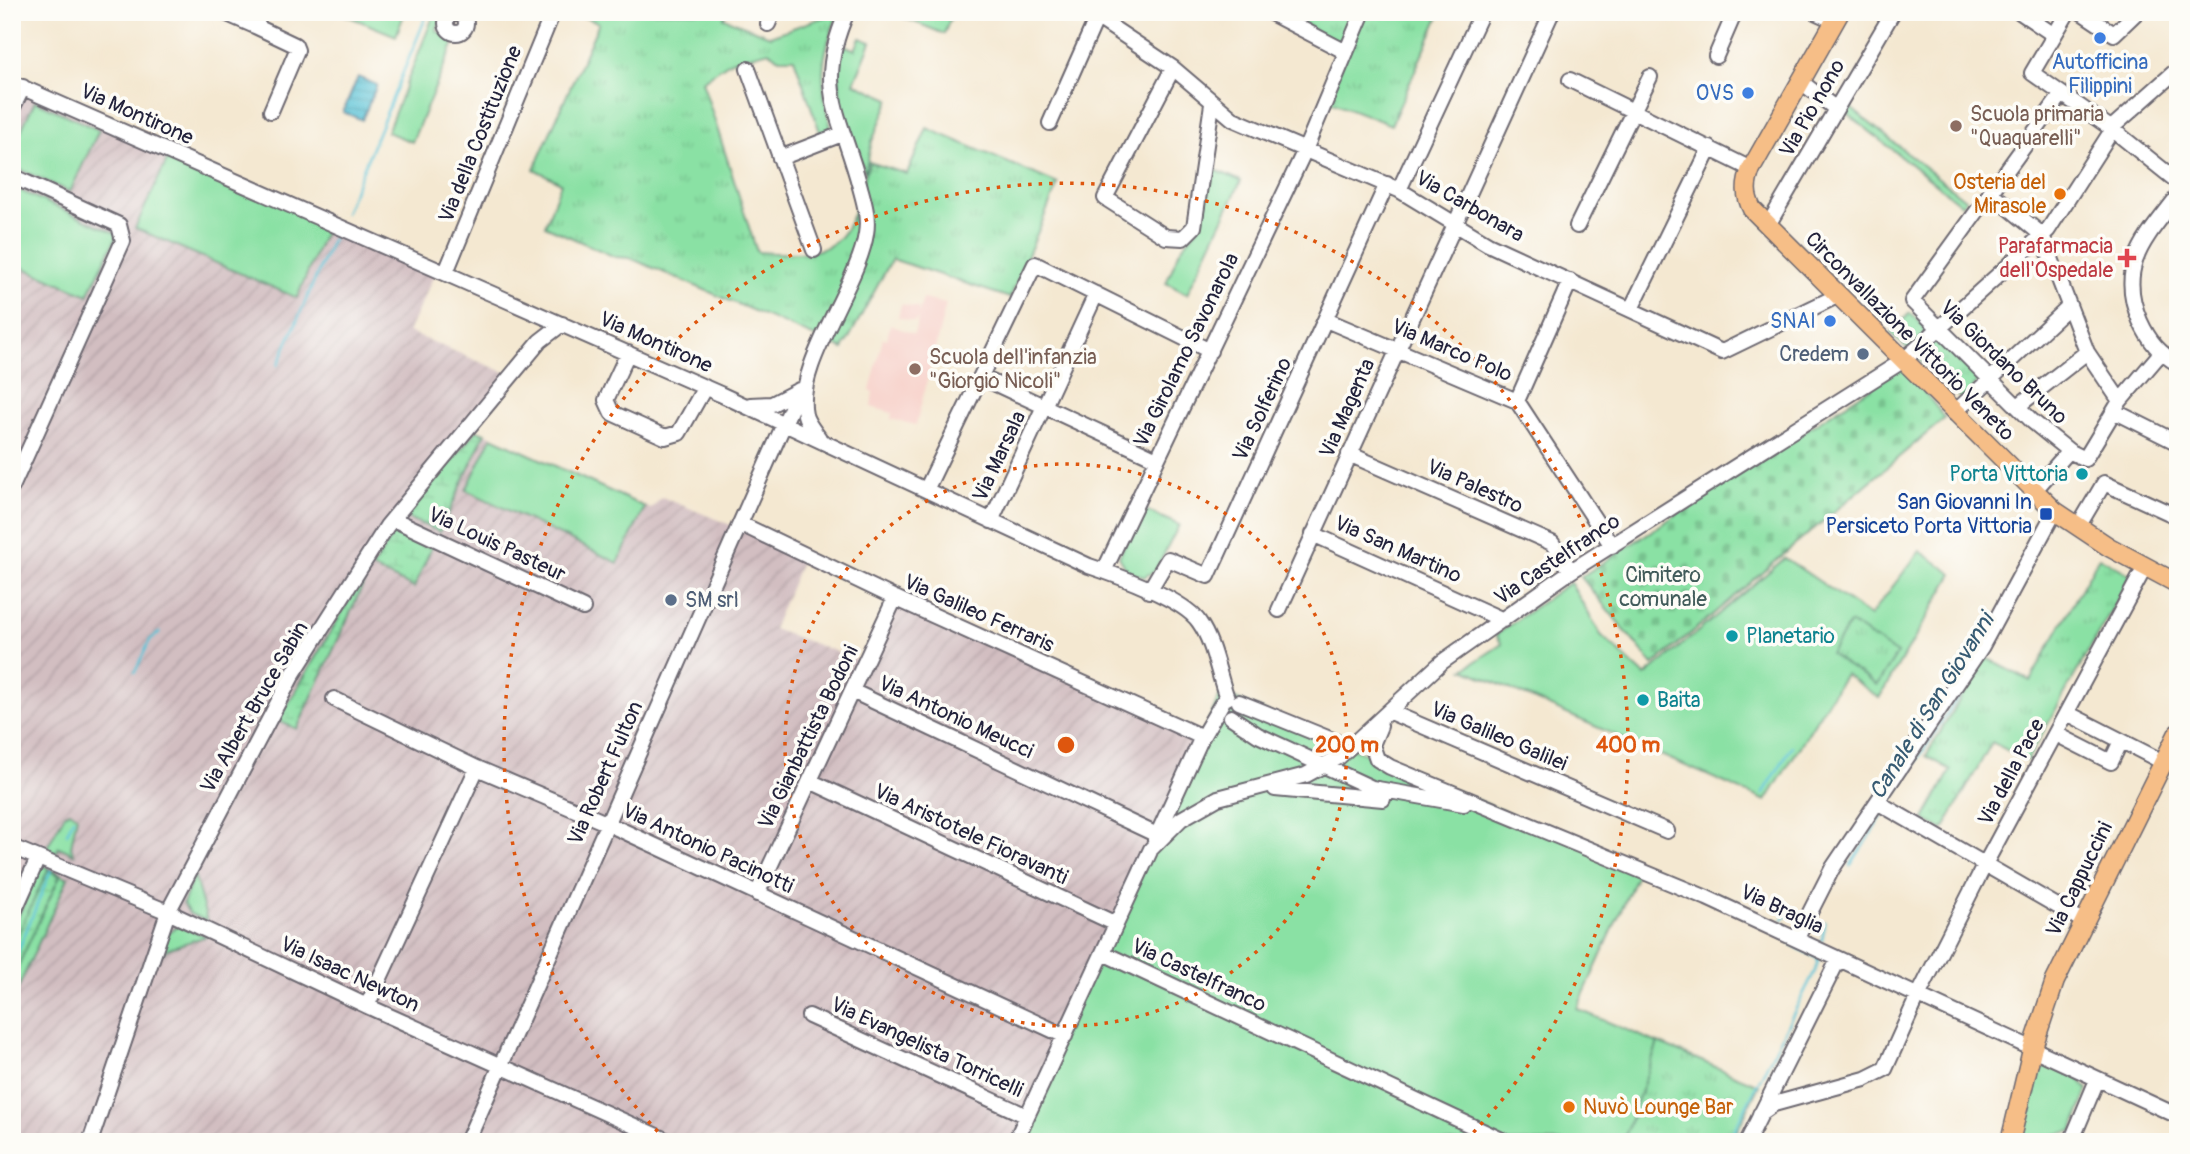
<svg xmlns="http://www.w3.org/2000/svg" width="2190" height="1154" viewBox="0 0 2190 1154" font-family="Pangolin,sans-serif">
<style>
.built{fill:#f7d0c9}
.industrial{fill:url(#industrial-furrows)}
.green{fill:#8ae1a4;stroke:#568270;stroke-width:2}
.wetland{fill:url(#wetland-marsh);stroke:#568270;stroke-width:2}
.cemetery{fill:url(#cemetery-stones);stroke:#568270;stroke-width:2}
.park{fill:url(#park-tufts);stroke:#568270;stroke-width:2}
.water{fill:url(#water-rules);stroke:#3e7289;stroke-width:2}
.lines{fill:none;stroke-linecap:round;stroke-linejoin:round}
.stream{stroke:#5ac3d7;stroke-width:2.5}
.minor-casing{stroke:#6c6770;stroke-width:18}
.major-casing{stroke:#6c6770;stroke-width:21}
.minor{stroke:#fff;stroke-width:14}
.major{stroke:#f6be87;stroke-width:18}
.ring{fill:none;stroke:#de560e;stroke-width:3.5;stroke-dasharray:3.5 7}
.shop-dot{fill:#3f7fe0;stroke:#fdfcf7;stroke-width:2.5}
.education-dot{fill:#8d6e63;stroke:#fdfcf7;stroke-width:2.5}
.food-dot{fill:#e8710a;stroke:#fdfcf7;stroke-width:2.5}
.health-dot{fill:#e0444e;stroke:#fdfcf7;stroke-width:2.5}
.service-dot{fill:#5c6f8a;stroke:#fdfcf7;stroke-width:2.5}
.culture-dot{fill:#0f9aa8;stroke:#fdfcf7;stroke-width:2.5}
.transit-dot{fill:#1a4fb4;stroke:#fdfcf7;stroke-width:2.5}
.labels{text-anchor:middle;stroke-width:7;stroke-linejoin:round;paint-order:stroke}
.shop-label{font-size:21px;fill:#366cbe;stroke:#fdfcf7;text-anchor:end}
.street-label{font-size:21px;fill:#22223b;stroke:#fdfcf7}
.education-label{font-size:21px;fill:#785e54;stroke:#fdfcf7;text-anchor:start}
.food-label{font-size:21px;fill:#c56008;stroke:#fdfcf7;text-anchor:end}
.health-label{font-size:21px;fill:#be3a42;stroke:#fdfcf7;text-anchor:end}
.service-label{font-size:21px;fill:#4e5e75;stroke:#fdfcf7;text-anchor:end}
.culture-label{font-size:21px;fill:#0d838f;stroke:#fdfcf7;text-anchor:start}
.transit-label{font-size:21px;fill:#164399;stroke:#fdfcf7;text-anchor:end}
.park-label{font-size:21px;fill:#415b5a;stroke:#fdfcf7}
.water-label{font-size:23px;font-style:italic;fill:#365a72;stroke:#fdfcf7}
.centre{fill:#de560e;stroke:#fdfcf7;stroke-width:3.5}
.ring-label{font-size:21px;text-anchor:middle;font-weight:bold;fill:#de560e;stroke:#fdfcf7;stroke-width:7;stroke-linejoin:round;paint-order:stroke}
</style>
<defs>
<pattern id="industrial-furrows" width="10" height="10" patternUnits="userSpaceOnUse" patternTransform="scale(1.75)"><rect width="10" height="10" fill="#d2bec1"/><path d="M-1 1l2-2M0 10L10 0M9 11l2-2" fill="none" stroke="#b4a3a7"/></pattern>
<pattern id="wetland-marsh" width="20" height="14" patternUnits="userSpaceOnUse" patternTransform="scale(1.75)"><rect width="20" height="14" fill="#8ae1a4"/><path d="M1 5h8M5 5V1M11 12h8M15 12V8" fill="none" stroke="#77c18e"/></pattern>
<pattern id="cemetery-stones" width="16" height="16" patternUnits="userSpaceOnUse" patternTransform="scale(1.75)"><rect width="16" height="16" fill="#8ae1a4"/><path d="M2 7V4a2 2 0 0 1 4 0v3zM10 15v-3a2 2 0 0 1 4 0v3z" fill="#77c18e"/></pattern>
<pattern id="park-tufts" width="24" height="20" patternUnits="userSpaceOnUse" patternTransform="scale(1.75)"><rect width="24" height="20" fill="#8ae1a4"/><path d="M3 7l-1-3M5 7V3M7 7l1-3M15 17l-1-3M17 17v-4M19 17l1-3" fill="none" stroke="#77c18e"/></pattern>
<pattern id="water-rules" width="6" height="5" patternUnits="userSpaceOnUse" patternTransform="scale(1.75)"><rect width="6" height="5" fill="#5ac3d7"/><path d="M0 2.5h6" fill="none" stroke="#4ea7b9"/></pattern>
</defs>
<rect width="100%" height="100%" fill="#fdfcf7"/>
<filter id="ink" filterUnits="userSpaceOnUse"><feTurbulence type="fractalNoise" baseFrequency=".0143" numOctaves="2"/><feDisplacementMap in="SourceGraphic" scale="14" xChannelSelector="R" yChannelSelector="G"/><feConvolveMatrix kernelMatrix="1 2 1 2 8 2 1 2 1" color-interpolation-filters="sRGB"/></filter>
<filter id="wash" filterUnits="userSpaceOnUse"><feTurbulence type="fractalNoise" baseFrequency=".00686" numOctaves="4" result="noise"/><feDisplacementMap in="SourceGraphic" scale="28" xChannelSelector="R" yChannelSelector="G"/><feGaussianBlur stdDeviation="1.57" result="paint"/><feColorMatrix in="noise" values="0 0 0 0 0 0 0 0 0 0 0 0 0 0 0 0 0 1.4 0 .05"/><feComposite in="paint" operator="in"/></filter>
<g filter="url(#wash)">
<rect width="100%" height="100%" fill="#f4e8d1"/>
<path class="built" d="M923 299 946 304 916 425 891 419 892 413 871 407 873 392 870 391 883 338 887 339 890 325 914 334 918 318 914 322 898 317 901 304 918 308V314Z"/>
<path class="industrial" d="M12 80 436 271 408 332 509 374 465 424 645 507 651 509 662 497 804 555 773 629 868 663 896 597 1201 735 1014 1142H12Z"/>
<path class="green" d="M338 12H405L396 36Z
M435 12H444L436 31 456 38 412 142 387 132Z
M890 12H953L944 34Z
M860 38 871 42 854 83 890 99 872 141 865 173C849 130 831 91 842 44L855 50Z
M35 101 99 130 70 192 12 166V149Z
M1847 105 1966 200 1962 205 1843 110Z
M171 152 329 221 297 298 135 228Z
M1211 168 1241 181 1187 294 1166 283 1180 250 1197 229Z
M12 187 118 234 88 295 12 263Z
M492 437 645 507 618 563 466 490Z
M1141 508 1179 525 1156 570 1144 577 1128 572 1119 557Z
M1920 551 1953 574 1879 698 1845 674 1766 801 1464 669 1502 644 1496 635 1570 582 1601 635 1645 676 1785 558 1870 616Z
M1221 693 1640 868 1577 1009 1658 1043 1623 1142H1014Z
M70 811 77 816 71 847 74 854 59 847 55 854 47 847 65 814Z
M41 864 68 878 12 1002V931Z
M194 874 207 921 190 914 183 904Z
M178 926 207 936 167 949 159 956 169 932Z
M2042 1064 2077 1076 2088 1089 2073 1131 2015 1142 2033 1071Z"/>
<path class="wetland" d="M477 430 485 433 440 532 405 517Z
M397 528 433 544 414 588 372 568Z
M360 582 364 583 297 729 278 721Z
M48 870 60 876 12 979V946Z"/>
<path class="cemetery" d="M1904 366 1945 418 1653 665 1581 577Z"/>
<path class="park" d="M571 12H726L724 18 770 36 827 16 829 12H839C820 57 819 80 831 127L821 135 794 58H777L769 51 731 61 702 81 757 252C847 259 846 241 869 162L907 174 927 128 1058 184 1010 298 892 259 843 349 630 258 615 257 545 226 561 183 534 169 599 23Z
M1284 12H1441L1391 125 1325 99 1347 50Z
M1910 313 1928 330 1909 350 1890 333Z
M1937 338 1981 379 1962 400 1917 358Z
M2099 557 2131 575 2027 761 1992 742 1943 830 1924 819 1951 770 1926 756 1985 657 2030 681Z
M1850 623 1897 654 1877 685 1830 654Z
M1658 1043 1759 1085 1732 1142H1623Z"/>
<path class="water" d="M358 77 377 85 362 120 343 112Z"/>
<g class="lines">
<path class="stream" d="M345 213 428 12
M278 365 334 235
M135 672 150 640 160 632
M1950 680 1989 618
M1763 794 1792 746
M1889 804 1982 659
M67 833 73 819
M1850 866 1884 813
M1783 919 1796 909
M1822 940 1825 922
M1791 944 1818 959
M12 966 51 870
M1728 1142 1815 971 1819 957"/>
</g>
</g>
<g filter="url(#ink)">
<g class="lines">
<defs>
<path id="minor" d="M223 12 255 26
M261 12 255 26 295 45 297 50 271 111
M1089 12 1173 68 1233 119 1399 190 1488 244 1722 352 1837 296
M1269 12 1346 52
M1815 12 1835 21
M2020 12 2054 35
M2068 12 2032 73 2112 129 2178 182
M2081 12 2114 34 2137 12
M446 23a10 10 0 1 1 20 0a10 10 0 1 1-20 0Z
M768 24 773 12
M1716 56 1735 12
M1173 68 1105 198 1166 237 1183 238 1194 227 1212 104
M748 69 814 250
M1570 80 1751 169
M1800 81 1836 109
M12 83 720 394 1089 566C1116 575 1184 599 1199 622 1214 643 1218 674 1227 698
M2062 94 1912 301 2032 421 2069 451
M12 109 23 87
M1050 123 1097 17
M780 158 842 134
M12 176 119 225 123 241 12 487
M1399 190 1482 12
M1990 192 2042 235 2087 352 2120 401
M2178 196C2146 238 2116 266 2140 321 2149 341 2159 353 2178 364
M1768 225 1893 12
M1577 226 1650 77
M446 272 553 12
M1631 309 1710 148
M1326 320 1517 401 1612 546
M628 353 606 400 612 413 665 437 679 433 705 387
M981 377 1157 459
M1517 401 1570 281
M750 405 772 404 797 391
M2018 406 2087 352
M2114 411 2178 443
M1954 413 2067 308
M819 438C814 431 807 423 805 415 794 366 858 286 866 234 869 217 864 202 860 187 841 114 813 89 847 12
M1349 454 1552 543 1571 571
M926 490 1035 264 1210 351
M2034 491 2069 451 2085 459 2120 401 2160 354
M393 519 583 608
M991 521 1096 294
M741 524 895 598 1202 737
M2078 527 2104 483 2178 517
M1313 534 1503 620
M1105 569 1305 150 1363 12
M1149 591 1168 559 1208 576 1387 184
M1279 610 1552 12
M852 691 1157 835
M334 699 477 768 606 823 1065 1036
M1239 702 1335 741
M1390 712 1667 831
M2067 713 2163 762
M1231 717 1258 735 1372 788 1464 804
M1380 726 1372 745 1377 759 1390 767 1707 898 2178 1116
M2056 734 2111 762 2121 741
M810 781 1116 924
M1275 789 1383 799
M1877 802 2083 921
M1155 840 1202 737 1222 703
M12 847 168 912 367 1006 670 1142
M757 894 895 598
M12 916 38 858
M1797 938 1832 869 1982 646 2055 511
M1103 953 1506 1142
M367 1006 477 768
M809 1016 1027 1116
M1760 1114 1774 1104 1865 1079 1885 1069 1917 998 1984 866 2145 567
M90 1142 168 912 293 674 387 526 540 341 562 324
M467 1142 799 390
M1015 1142 1151 849 1181 819 1218 798 1306 775 1339 757 1442 662 1571 571 1904 360 2048 230 2116 124 2178 69
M1747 1142 1838 960
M2071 1142 2097 1080"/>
<path id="major" d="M1840 12 1751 169C1745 185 1745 195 1752 209L2055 511 2109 547 2178 584
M2010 1142 2032 1050 2055 981 2178 733"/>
</defs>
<use href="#minor" class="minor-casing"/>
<use href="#major" class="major-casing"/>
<use href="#minor" class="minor"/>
<use href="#major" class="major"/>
</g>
</g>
<g class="ring">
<circle cx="1066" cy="745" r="281"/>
<path d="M665 1139A562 562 0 1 1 1467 1139"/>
</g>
<g class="shop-dot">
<circle cx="2100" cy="38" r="7"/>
<circle cx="1748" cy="93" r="7"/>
<circle cx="1830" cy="321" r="7"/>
</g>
<g class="education-dot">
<circle cx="1956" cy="126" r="7"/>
<circle cx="915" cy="369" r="7"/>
</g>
<g class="food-dot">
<circle cx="2060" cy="194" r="7"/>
<circle cx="1569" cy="1107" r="7"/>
</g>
<path class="health-dot" d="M2123.5 247.5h7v7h7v7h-7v7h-7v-7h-7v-7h7z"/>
<g class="service-dot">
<circle cx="1863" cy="354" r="7"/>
<circle cx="671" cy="600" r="7"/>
</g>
<g class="culture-dot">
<circle cx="2082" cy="474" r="7"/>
<circle cx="1732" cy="636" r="7"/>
<circle cx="1643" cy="700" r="7"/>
</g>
<rect class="transit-dot" x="2039" y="507" width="14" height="14" rx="3.5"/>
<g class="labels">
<g class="shop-label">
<text x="2100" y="69" text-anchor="middle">Autofficina<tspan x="2100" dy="24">Filippini</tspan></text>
<text x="1734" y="100">OVS</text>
<text x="1816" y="328">SNAI</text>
</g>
<g class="street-label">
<text transform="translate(1812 108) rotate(-60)" y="7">Via Pio nono</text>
<text transform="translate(137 114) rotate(24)" y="7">Via Montirone</text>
<text transform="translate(480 134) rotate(-68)" y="7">Via della Costituzione</text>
<text transform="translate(1470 206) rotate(30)" y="7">Via Carbonara</text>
<text transform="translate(1910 336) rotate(45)" y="7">Circonvallazione Vittorio Veneto</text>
<text transform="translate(656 342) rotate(24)" y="7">Via Montirone</text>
<text transform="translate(1186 350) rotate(-64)" y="7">Via Girolamo Savonarola</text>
<text transform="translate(1452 350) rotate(23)" y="7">Via Marco Polo</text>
<text transform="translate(2004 362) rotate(44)" y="7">Via Giordano Bruno</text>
<text transform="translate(1347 408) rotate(-66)" y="7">Via Magenta</text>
<text transform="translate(1262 409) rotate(-65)" y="7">Via Solferino</text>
<text transform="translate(999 456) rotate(-65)" y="7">Via Marsala</text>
<text transform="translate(1475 486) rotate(24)" y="7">Via Palestro</text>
<text transform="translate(497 544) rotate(25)" y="7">Via Louis Pasteur</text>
<text transform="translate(1398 549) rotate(24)" y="7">Via San Martino</text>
<text transform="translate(1557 559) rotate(-34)" y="7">Via Castelfranco</text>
<text transform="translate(979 613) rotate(24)" y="7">Via Galileo Ferraris</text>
<text transform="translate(254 707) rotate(-60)" y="7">Via Albert Bruce Sabin</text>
<text transform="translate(956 717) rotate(25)" y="7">Via Antonio Meucci</text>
<text transform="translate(1499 736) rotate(23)" y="7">Via Galileo Galilei</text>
<text transform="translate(808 737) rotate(-64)" y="7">Via Gianbattista Bodoni</text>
<text transform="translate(2011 772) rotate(-62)" y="7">Via della Pace</text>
<text transform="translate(605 773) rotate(-66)" y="7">Via Robert Fulton</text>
<text transform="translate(971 834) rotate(25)" y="7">Via Aristotele Fioravanti</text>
<text transform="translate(708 848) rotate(25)" y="7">Via Antonio Pacinotti</text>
<text transform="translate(2079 879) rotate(-64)" y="7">Via Cappuccini</text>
<text transform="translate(1782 909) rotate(25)" y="7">Via Braglia</text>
<text transform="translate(350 974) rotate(25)" y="7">Via Isaac Newton</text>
<text transform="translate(1199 975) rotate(25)" y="7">Via Castelfranco</text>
<text transform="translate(927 1047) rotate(25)" y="7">Via Evangelista Torricelli</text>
</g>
<g class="education-label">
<text x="1970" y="121">Scuola primaria<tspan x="1970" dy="24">"Quaquarelli"</tspan></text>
<text x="929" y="364">Scuola dell'infanzia<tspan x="929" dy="24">"Giorgio Nicoli"</tspan></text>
</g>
<g class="food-label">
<text x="2046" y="189">Osteria del<tspan x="2046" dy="24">Mirasole</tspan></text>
<text x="1583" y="1114" text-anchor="start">Nuvò Lounge Bar</text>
</g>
<g class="health-label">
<text x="2113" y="253">Parafarmacia<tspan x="2113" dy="24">dell'Ospedale</tspan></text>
</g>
<g class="service-label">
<text x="1849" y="361">Credem</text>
<text x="685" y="607" text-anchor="start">SM srl</text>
</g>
<g class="culture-label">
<text x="2068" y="481" text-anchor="end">Porta Vittoria</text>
<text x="1746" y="643">Planetario</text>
<text x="1657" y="707">Baita</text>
</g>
<g class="transit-label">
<text x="2032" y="509">San Giovanni In<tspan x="2032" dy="24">Persiceto Porta Vittoria</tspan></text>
</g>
<g class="park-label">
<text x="1663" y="582">Cimitero<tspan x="1663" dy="24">comunale</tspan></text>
</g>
<g class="water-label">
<text transform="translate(1931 706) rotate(-58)" y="8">Canale di San Giovanni</text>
</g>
</g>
<circle cx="1066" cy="745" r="10" class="centre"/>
<g class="ring-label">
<text x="1347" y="752">200 m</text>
<text x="1628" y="752">400 m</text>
</g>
<rect width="2190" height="1154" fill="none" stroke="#fdfcf7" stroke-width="42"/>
</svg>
